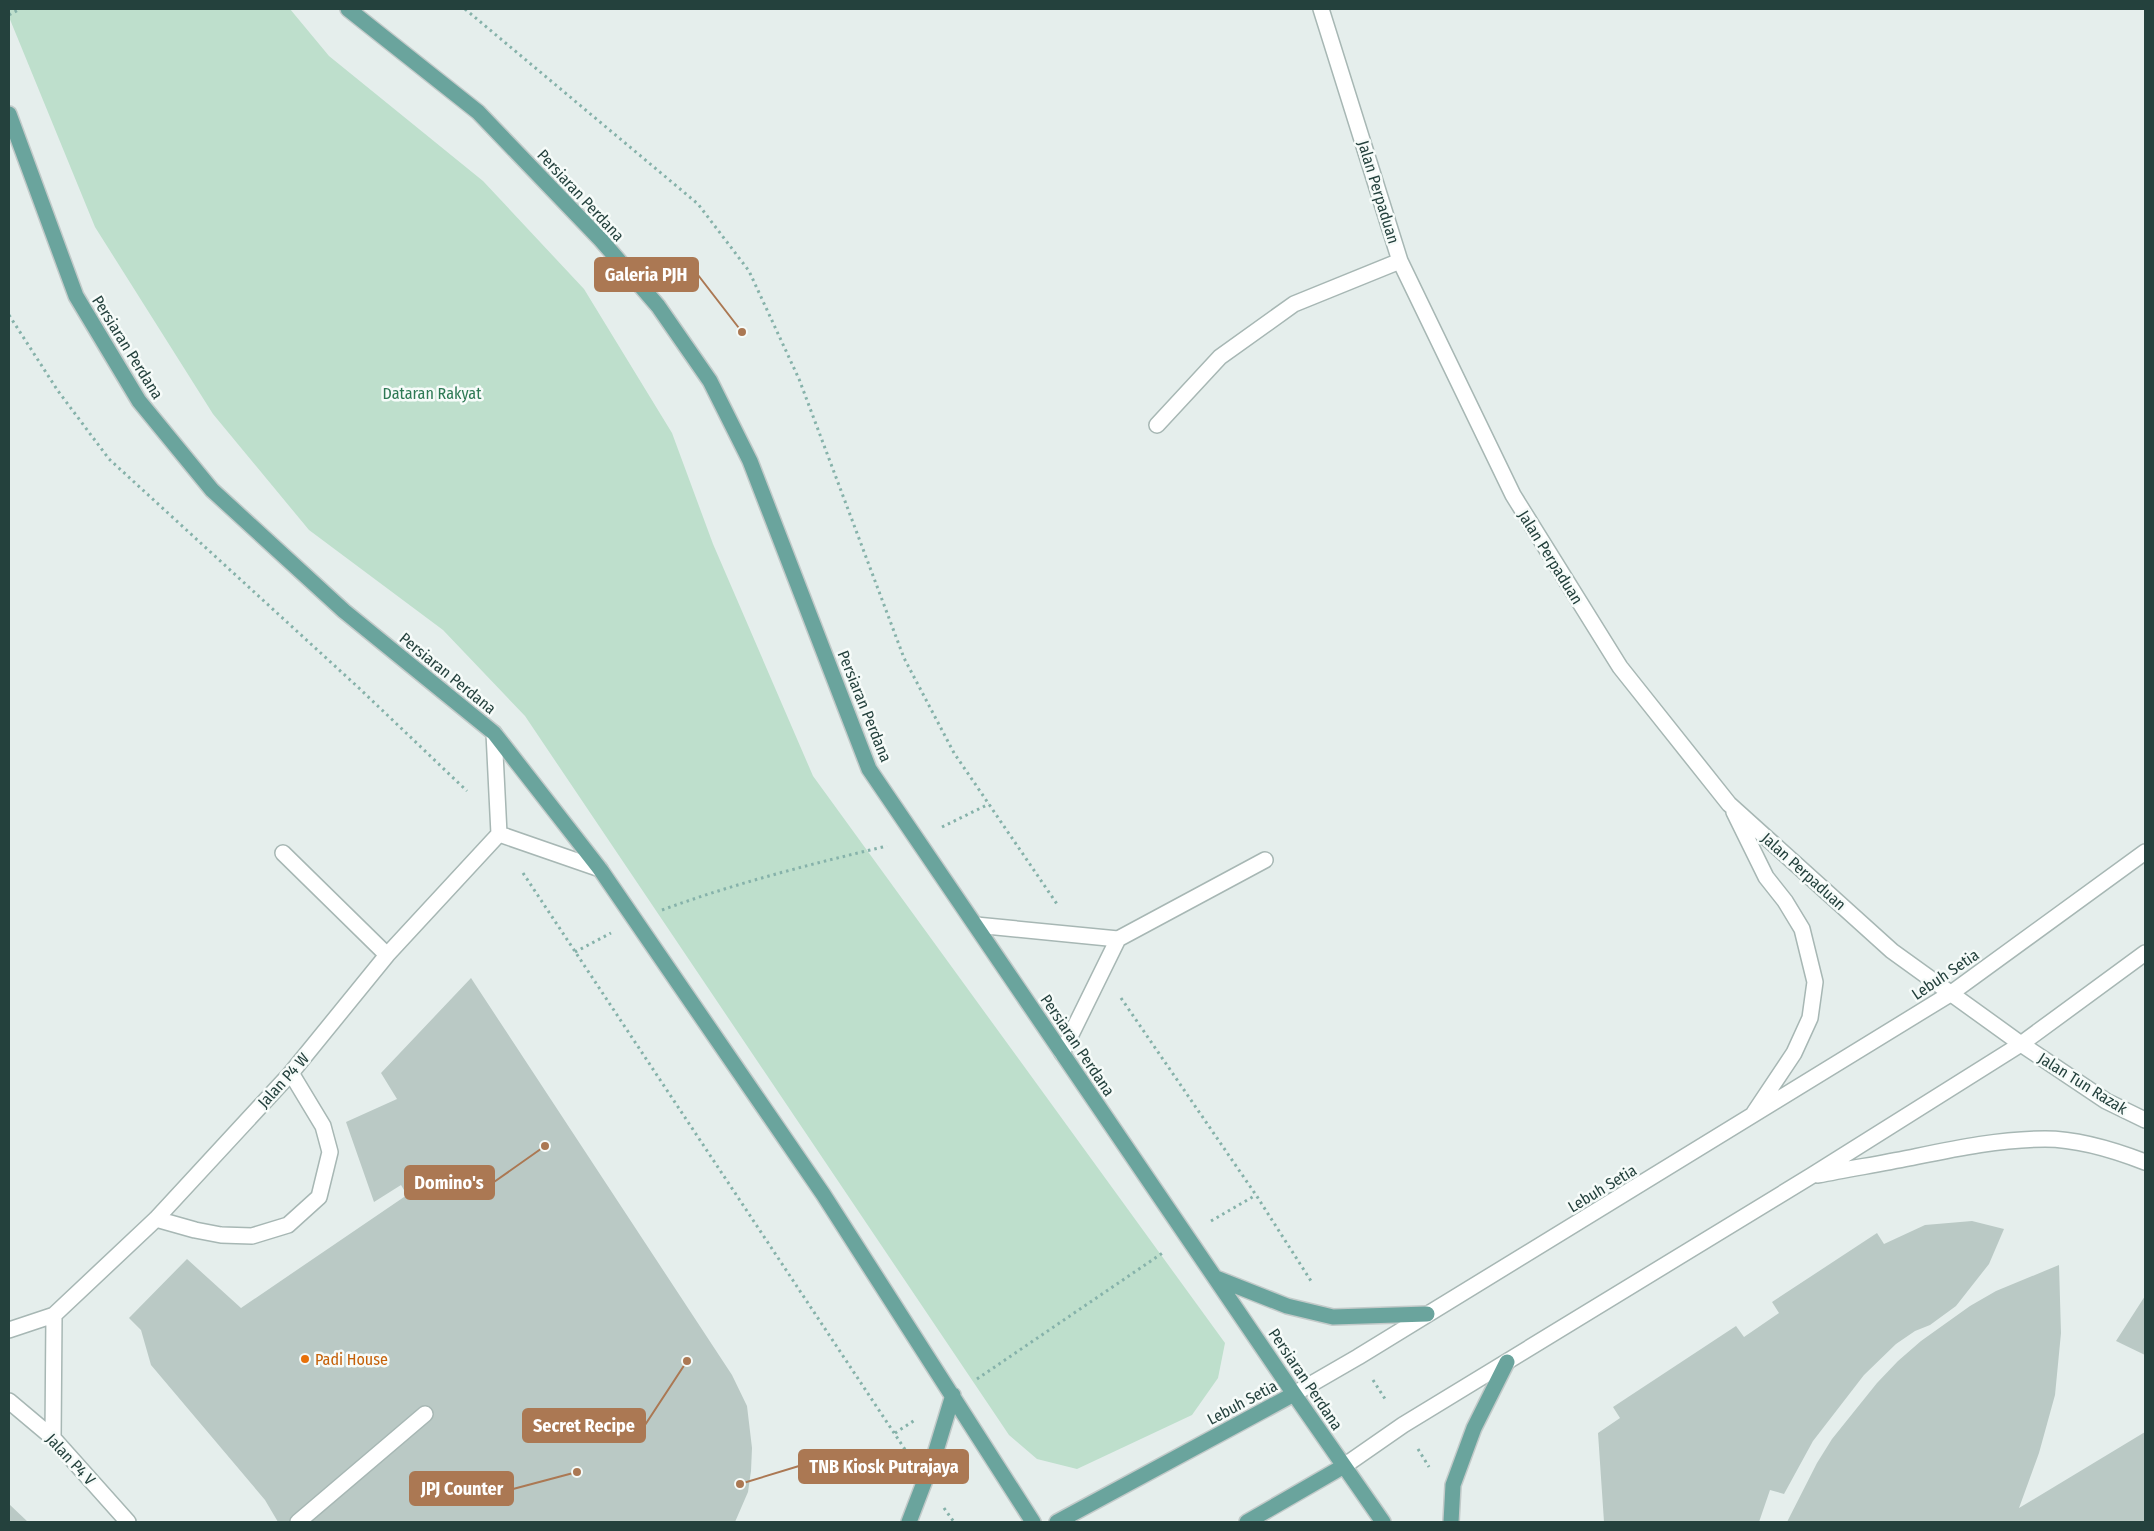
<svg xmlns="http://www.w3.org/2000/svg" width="2154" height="1531" viewBox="0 0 2154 1531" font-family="'Fira Sans Condensed',sans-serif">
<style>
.green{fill:#bedfcc}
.building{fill:#bac9c5}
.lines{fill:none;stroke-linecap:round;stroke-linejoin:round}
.minor-casing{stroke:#a7b7b4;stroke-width:18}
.major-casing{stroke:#c2cac9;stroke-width:18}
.path{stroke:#86b2aa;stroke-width:3;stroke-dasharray:2.5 4;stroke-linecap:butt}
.minor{stroke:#fff;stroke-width:15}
.major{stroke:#6aa49d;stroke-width:15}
.food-dot{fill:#e8710a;stroke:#f6fbf9;stroke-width:2}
.labels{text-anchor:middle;stroke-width:5;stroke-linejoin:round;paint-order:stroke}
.street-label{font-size:16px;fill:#24413d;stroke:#f6fbf9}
.park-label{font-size:16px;fill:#2d7954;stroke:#f6fbf9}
.food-label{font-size:16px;fill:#c56008;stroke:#f6fbf9;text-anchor:start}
.leader{fill:none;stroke:#ab7853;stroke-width:2}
.callout-dot{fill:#ab7853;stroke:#f6fbf9;stroke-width:2}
.callout{fill:#ab7853;stroke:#ab7853;stroke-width:2}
.callout-label{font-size:18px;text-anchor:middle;font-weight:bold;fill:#fff}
</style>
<rect width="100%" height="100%" fill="#e5eeec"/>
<path class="green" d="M9 9H290L329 56 483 181 584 289 672 433 713 544 813 776 1225 1343 1218 1378 1192 1415 1077 1469 1037 1459 1009 1435 525 716 443 630 309 530 213 414 95 227 9 17Z"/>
<path class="building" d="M471 978 732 1375 747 1406 752 1448 751 1471 748 1492 735 1522H278L265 1500 151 1365 141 1330 129 1318 187 1259 241 1308 407 1195 401 1185 374 1202 346 1122 397 1099 381 1073Z
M1972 1221 2004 1229 1989 1264 1956 1306 1930 1325 1915 1331 1896 1344 1864 1375 1813 1441 1784 1494 1770 1490 1759 1522H1604L1598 1433 1620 1418 1613 1407 1736 1326 1744 1337 1779 1313 1772 1302 1877 1233 1884 1244 1925 1225Z
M2059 1265 2061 1333 2055 1395 2039 1453 2019 1508 2145 1432V1522H1787L1817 1463 1832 1439 1877 1383 1898 1361 1921 1341 1970 1306 1996 1291Z
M2145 1296V1355L2116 1341Z
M9 1504 28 1522H9Z"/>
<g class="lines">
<defs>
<path id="minor" d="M1321 9 1400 261 1513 495 1620 667 1729 804 1892 951 2021 1044 2106 1101 2145 1120
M1157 425 1220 357 1294 304 1400 261
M1734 812 1766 877 1785 901 1802 929 1815 982 1810 1018 1794 1053 1754 1113
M499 834 600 869
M283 853 387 955
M976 925 1118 939 1265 860
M1062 1053 1118 939
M1818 1175C1848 1169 1879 1164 1909 1158 1953 1149 1999 1139 2045 1139 2079 1139 2114 1150 2145 1162
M156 1219 195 1230 221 1235 252 1236 288 1225 319 1197 330 1152 323 1126 291 1073
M9 1330 54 1315 156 1219 291 1073 387 955 499 834 494 733
M1294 1394 1358 1357 1950 994 2145 852
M9 1401 53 1438 128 1522
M53 1438 54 1315
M1344 1466 1403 1425 1811 1176 2021 1044 2145 953
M298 1522 425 1414"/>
<path id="major" d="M348 9 478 112 601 240 658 306 710 381 750 461 869 769 1294 1394 1383 1522
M9 114 76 296 139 401 212 490 344 611 494 733 600 869 823 1194 1033 1522
M1216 1278 1287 1306 1333 1317 1427 1314
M909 1522 935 1454 953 1395
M1057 1522 1294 1394
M1247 1522 1344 1466
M1451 1522 1453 1485 1474 1428 1507 1362"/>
</defs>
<use href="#minor" class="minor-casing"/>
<use href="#major" class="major-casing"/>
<path class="path" d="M465 9 698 204 749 271 799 379 904 658 954 753 1057 904
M9 15 20 9
M9 315 58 391 109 459 360 689 467 791
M942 827 989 804
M523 873 906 1451
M662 910C736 883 811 864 887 846
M575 952 611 933
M1121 998 1256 1195 1311 1281
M1211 1221 1256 1195
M977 1379 1164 1252
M1373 1380 1387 1402
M895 1433 915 1420
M1418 1449 1429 1467
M944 1508 954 1522"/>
<use href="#minor" class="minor"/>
<use href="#major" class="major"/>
</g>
<circle class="food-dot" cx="305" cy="1359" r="5"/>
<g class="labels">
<g class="street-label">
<text transform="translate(1379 192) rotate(73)" y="6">Jalan Perpaduan</text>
<text transform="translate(581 195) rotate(47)" y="6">Persiaran Perdana</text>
<text transform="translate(128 347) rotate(58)" y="6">Persiaran Perdana</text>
<text transform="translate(1551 557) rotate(58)" y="6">Jalan Perpaduan</text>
<text transform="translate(448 673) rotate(39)" y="6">Persiaran Perdana</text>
<text transform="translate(865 706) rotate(68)" y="6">Persiaran Perdana</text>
<text transform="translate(1804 871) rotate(42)" y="6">Jalan Perpaduan</text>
<text transform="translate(1945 974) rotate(-34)" y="6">Lebuh Setia</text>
<text transform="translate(1078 1045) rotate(56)" y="6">Persiaran Perdana</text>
<text transform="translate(283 1080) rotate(-48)" y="6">Jalan P4 W</text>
<text transform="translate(2083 1083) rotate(32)" y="6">Jalan Tun Razak</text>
<text transform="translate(1602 1188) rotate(-31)" y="6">Lebuh Setia</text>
<text transform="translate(1306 1379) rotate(56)" y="6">Persiaran Perdana</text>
<text transform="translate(1242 1402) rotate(-28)" y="6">Lebuh Setia</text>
<text transform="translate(71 1459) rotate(47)" y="6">Jalan P4 V</text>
</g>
<g class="park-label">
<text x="432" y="399">Dataran Rakyat</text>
</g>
<g class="food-label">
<text x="315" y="1365">Padi House</text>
</g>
</g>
<path class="leader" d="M742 332L698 275M545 1146L494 1182M687 1361L645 1425M740 1484L799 1466M577 1472L513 1489"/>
<g class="callout-dot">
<circle cx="742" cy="332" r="5"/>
<circle cx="545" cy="1146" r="5"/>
<circle cx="687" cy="1361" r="5"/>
<circle cx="740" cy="1484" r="5"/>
<circle cx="577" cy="1472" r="5"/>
</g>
<g class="callout">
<rect x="595" y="258" width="103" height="33" rx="5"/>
<rect x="405" y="1166" width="89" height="33" rx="5"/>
<rect x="523" y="1409" width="122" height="33" rx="5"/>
<rect x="799" y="1450" width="169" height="33" rx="5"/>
<rect x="410" y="1472" width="103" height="33" rx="5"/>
</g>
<g class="callout-label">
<text x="646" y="281">Galeria PJH</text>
<text x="449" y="1189">Domino's</text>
<text x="584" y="1432">Secret Recipe</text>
<text x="884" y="1473">TNB Kiosk Putrajaya</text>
<text x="462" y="1495">JPJ Counter</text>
</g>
<rect width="2154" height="1531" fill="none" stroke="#24413d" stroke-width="20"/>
</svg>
